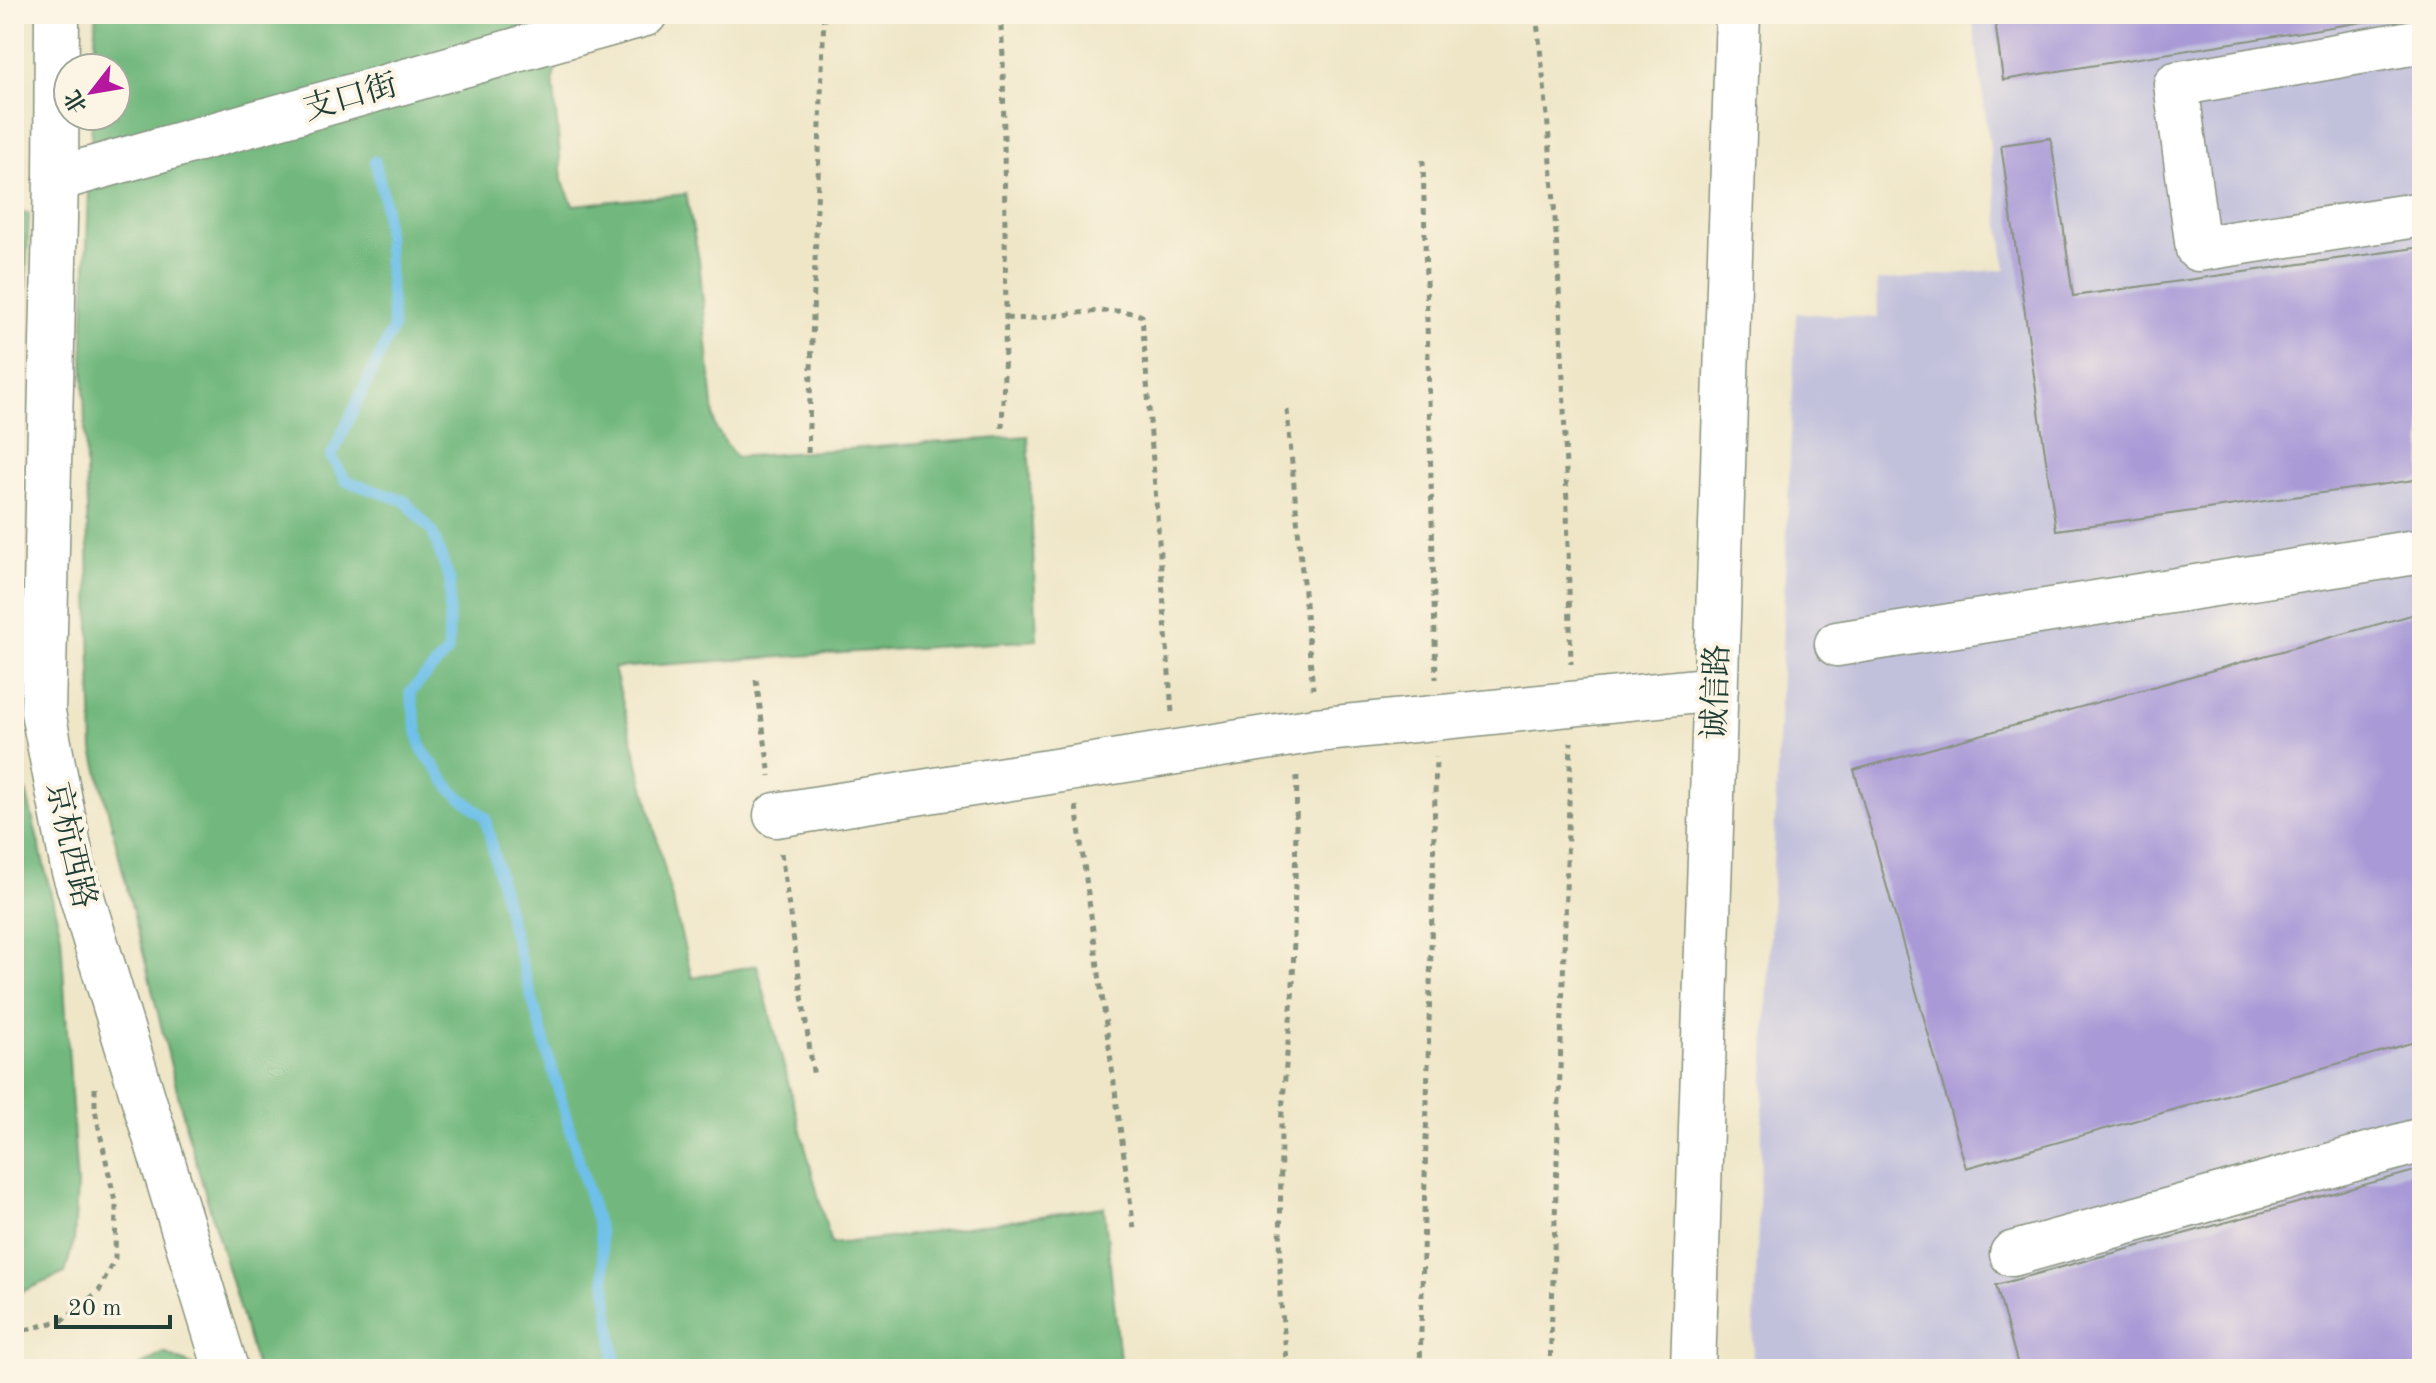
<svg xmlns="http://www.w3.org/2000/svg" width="2436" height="1383" viewBox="0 0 2436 1383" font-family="'Old Standard TT','Noto Serif SC',serif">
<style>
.industrial{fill:#c2c1dc}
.forest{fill:#72b87e;stroke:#487a59;stroke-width:2}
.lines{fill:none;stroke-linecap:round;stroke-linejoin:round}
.stream{stroke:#6ec0ea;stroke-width:11}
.building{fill:#a99ad7}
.minor-casing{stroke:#87927e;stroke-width:47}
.major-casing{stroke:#87927e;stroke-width:47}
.path{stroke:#87927e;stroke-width:5;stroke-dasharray:6 6;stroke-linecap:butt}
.minor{stroke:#fff;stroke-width:44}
.major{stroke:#fff;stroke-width:44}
.labels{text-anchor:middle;stroke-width:8;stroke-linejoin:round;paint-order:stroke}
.street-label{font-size:32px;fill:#1f3d34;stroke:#fcf5e5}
</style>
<rect width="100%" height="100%" fill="#fcf5e5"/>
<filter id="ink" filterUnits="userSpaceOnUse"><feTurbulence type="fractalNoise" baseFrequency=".0125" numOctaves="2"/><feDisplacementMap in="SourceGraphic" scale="16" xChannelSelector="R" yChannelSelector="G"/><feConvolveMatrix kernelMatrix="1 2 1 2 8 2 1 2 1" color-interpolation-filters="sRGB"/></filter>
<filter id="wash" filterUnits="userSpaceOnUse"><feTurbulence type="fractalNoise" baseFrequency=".006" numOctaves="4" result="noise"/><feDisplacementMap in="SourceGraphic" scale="32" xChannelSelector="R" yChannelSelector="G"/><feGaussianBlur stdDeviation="1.8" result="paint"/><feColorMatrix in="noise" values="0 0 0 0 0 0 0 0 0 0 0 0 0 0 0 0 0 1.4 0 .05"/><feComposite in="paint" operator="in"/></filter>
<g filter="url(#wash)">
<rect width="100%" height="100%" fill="#efe6c8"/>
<path class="industrial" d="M1972 14H2422V1369H1752L1796 313 1878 318 1877 281 2006 269Z"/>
<path class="forest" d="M96 14H574L553 78 562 180 573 205 686 194 699 260 715 427 735 457 1028 436 1037 640 614 668 692 978 757 965 831 1244 889 1238 1104 1207 1121 1369H257L187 1131 93 750 83 348 92 116H116V68H94Z
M29 213 14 536V214Z
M14 742 61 935 77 1186 74 1240 65 1273 14 1295Z
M164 1353 200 1369H134Z"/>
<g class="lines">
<path class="stream" d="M375 161 384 199 393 328 331 457 346 481 405 501 432 531 450 581 448 652 410 692 421 748 452 790 485 817 512 930 600 1233 616 1369"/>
</g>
<g id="blocks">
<path class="building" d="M1994 14H2400V16L2003 80Z
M2051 138 2073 296 2422 247V479L2056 530 2001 145Z
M2422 612V1040L1966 1168 1854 770Z
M2422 1169V1369H2019L1996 1285Z"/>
</g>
</g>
<g filter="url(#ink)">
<use href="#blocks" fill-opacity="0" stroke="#87927e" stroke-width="2"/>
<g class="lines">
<defs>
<path id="minor" d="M2422 41 2176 84 2198 249 2422 214
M56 179 645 14
M1837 644 2422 551
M776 815 1316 730 1716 689
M2012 1254 2422 1140
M1693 1369 1738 14"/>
<path id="major" d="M57 14 56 179 43 712 73 868 226 1369"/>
</defs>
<use href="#minor" class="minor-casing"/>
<use href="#major" class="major-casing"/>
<path class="path" d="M1000 14 1003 56 1006 318 1002 429
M1536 14C1563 229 1565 448 1571 664
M1423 160 1436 679
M1006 318C1046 322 1109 302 1142 316L1172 713
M1287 410 1313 689
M808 453 824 14
M756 680 770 776
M1076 806 1134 1229
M781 853 814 1078
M14 1333 63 1320 99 1291 115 1258 116 1206 95 1110V1088
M1288 1369 1280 1295 1281 1123 1293 986 1297 775
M1420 1369 1436 757
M1550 1369 1571 742"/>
<use href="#minor" class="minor"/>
<use href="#major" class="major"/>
</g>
</g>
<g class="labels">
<g class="street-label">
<text transform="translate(350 96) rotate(-16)" y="11">支口街</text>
<text transform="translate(1715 692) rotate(-88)" y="11">诚信路</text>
<text transform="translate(72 845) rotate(77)" y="11">京杭西路</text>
</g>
</g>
<rect width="2436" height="1383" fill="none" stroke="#fcf5e5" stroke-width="48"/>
<g transform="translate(92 92) rotate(239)"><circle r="38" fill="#fcf5e5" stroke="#a4ab9e" stroke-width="2"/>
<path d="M0-6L14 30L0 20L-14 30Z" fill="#b5179e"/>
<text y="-12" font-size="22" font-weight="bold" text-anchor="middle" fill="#1f3d34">北</text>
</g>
<path d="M56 1315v12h114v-12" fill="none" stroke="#1f3d34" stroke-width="4"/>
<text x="68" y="1315" font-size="24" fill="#1f3d34" stroke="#fcf5e5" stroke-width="6" paint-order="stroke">20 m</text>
</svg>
